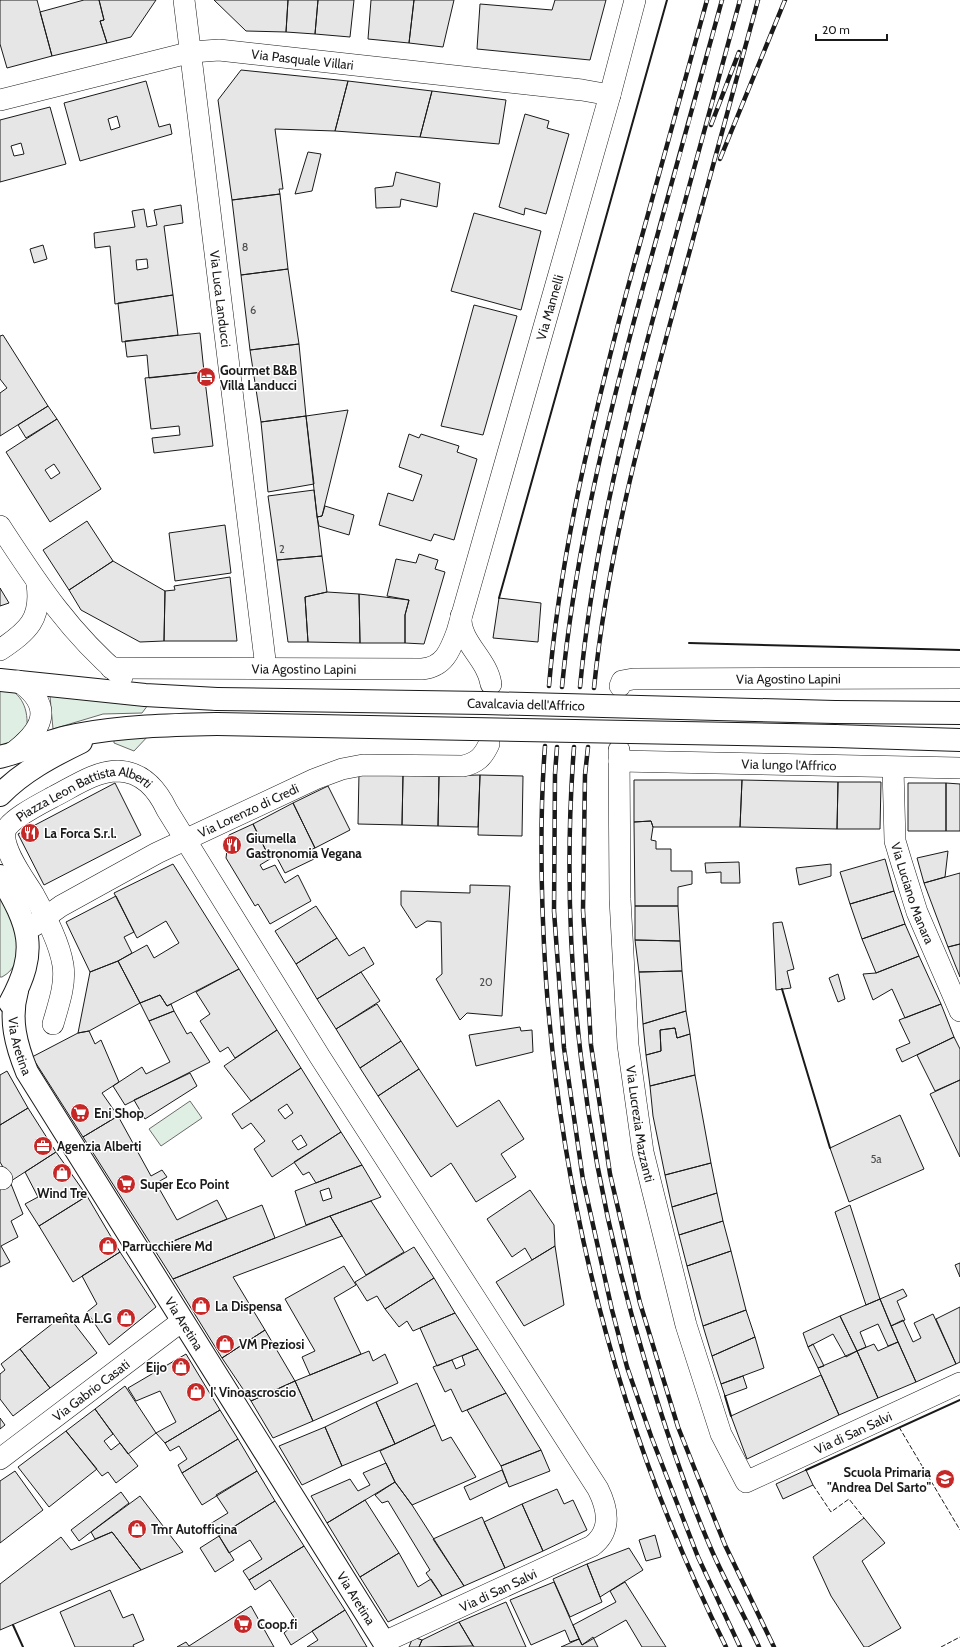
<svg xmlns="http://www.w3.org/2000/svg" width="960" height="1647" viewBox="0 0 960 1647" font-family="Cabin,sans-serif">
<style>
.green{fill:#e0efe3;stroke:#6a6a6a}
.building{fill:#e6e6e6;stroke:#1a1a1a;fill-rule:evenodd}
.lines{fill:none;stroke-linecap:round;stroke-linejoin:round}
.minor-casing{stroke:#1a1a1a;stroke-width:22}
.tertiary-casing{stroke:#1a1a1a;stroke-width:24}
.minor{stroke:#fff;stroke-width:21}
.tertiary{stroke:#fff;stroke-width:22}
.rail-casing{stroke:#1a1a1a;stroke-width:4.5}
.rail{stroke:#fff;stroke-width:3;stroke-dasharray:9;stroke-linecap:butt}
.tertiary-bridge-casing{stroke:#1a1a1a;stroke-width:24;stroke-linecap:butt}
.tertiary-bridge{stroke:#fff;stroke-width:22}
.fence{stroke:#1a1a1a;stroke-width:1;stroke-dasharray:5 2;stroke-linecap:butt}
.wall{stroke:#1a1a1a;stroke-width:2}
.labels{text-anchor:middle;stroke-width:3;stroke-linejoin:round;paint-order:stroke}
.number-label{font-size:11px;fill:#4d4d4d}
.street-label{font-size:13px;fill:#1a1a1a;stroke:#fff}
.poi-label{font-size:13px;font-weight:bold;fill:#1a1a1a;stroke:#fff;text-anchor:start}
</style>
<rect width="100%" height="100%" fill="#fff"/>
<path class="green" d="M0 685C20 691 28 706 27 726L0 751Z
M50 696 148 705 142 713 103 714 53 729Z
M150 734 134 751 114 743V739Z
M0 895C13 917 32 961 2 977H0Z
M190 1101 202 1118 161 1146 149 1129Z"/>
<path class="building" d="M0 0H37L52 56 7 68 0 44Z
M84 0H99L104 20 100 21 107 43 52 56 40 12Z
M99 0H156L131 37 107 43 100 21 104 20Z
M214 0H288L286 32 246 31Z
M288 0H318L315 34 286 32Z
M318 0H354L350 37 315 34Z
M371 0H414L409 43 368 39Z
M414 0H454L443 47 409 43Z
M555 0H606L590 60 477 49 480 4 552 10Z
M241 70 348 81 335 131 275 129 283 189H279L280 194 232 200 218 100Z
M146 81 159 127 170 124 172 134 80 161 64 103ZM117 116 120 127 111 130 108 119Z
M348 81 432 91 420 137 335 131Z
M432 91 506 100 499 144 420 137Z
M50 107 66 164 0 182V120ZM21 143 24 154 14 156 11 146Z
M525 114 549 121 547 128 569 134 546 214 525 208 524 215 499 207Z
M308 152 321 154 312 191 295 194Z
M396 172 440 183 437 207 401 199 400 207 376 208 375 188 393 186Z
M280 194 288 269 241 275 232 200Z
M181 205 183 223 164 226 173 295 115 304 110 246 95 248 94 233 135 227 132 211 144 209 147 227 157 225 154 210ZM147 259 148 268 137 270 136 260Z
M474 213 541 231 521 310 451 291Z
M43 245 47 259 34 263 30 249Z
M288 269 299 344 250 350 241 275Z
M173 295 178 335 122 342 118 303Z
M474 305 517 316 483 435 441 426Z
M200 333 204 372 149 378 147 355 127 357 125 341Z
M3 335 48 406 0 436V393L7 388 0 379V336Z
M299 344 306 416 261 422 250 350Z
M204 372 213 446 154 453 152 438 180 435 179 426 151 429 145 378Z
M48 406 57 419 26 438 18 425Z
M348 410 322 516 317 517 306 416Z
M306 416 314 484 268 492 261 422Z
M57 419 101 489 50 522 6 452ZM54 464 60 473 51 479 45 470Z
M409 434 419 438 421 434 459 446 457 452 477 459 454 540 434 534 431 541 379 525 388 493 413 501 422 475 399 467Z
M314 490 322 556 277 560 268 496Z
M325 506 354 515 349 535 319 526 317 517 322 516Z
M87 521 113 561 69 590 43 550Z
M225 525 231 573 175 581 169 533Z
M419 554 438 560 435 569 445 572 424 644 405 643V615L409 600 387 596 396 559 416 563Z
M322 556 327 592 305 597 308 642H288L277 560Z
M113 561 165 591 164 641 140 642 81 610 69 590Z
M230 577 237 641H164L165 591 175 590 174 586Z
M0 588 9 603 0 606Z
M327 592 359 594 360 643 308 642 305 597Z
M359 594 409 600 405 615V643H360Z
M499 598 541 603 538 642 493 638Z
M359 773 403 775 402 825 358 824Z
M403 775 439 776 438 826 402 825Z
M480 775 478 827 438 826 439 776Z
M480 775 523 776 522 836 478 835Z
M634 780H742L740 827H653L651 821 634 822Z
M742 780 838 782 837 829 740 827Z
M838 782H881L880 829H837Z
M115 783 141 835 44 885 18 834Z
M908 783H946V831H908Z
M946 783 960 784V831H946Z
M328 786 350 830 315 848 293 803Z
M293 803 315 848 310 850 314 859 285 873 276 856 270 859 253 824Z
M651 821 653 827 651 840 656 841V849H671V871H692V884L678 887V906H635L634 822Z
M253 824 270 859 260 865 263 870 275 865 285 883 298 875 311 901 270 924 258 904 255 906 226 858 229 835Z
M948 851 945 877 924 883 917 858Z
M885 859 894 891 850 904 840 872Z
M739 862 740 883H721V872L706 873 705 863Z
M173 864 239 969 167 1006 160 995 140 1003 118 961 147 945 154 958 179 943 166 921 137 938 114 893Z
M831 864V876L799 885 796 868Z
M960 873V944L948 947 924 883Z
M470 885 510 886 502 1016 467 1013 460 1020 436 979 442 974 441 922 427 921 416 928 401 905V891L470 893Z
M894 891 905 924 862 939 850 904Z
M116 896 134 932 124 937 132 953 118 961 90 972 66 922Z
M316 906 337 938 296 964 275 931Z
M635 906H678L680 941 635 940Z
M782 922 794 969 787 971 791 988 776 990 773 923Z
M905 924 919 956 876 973 862 939Z
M337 938 349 956 364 947 374 964 317 999 296 964Z
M635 940 680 941 682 971 639 972Z
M960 944V977L948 947Z
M919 956 941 1004 905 1018 892 989 873 1000 863 974 876 973Z
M118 961 140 1003 89 1031 78 1033 90 972Z
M239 969 277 1030 235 1058 228 1047 220 1052 200 1021 210 1014 196 992Z
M682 971 686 1011 643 1024 639 972Z
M361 972 380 1001 336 1029 317 999Z
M838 974 845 999 838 1002 829 978Z
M160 995 167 1006 171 1004 174 1011 149 1021 140 1003Z
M377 1004 401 1041 360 1068 336 1029Z
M941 1004 954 1037 902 1062 896 1049 910 1043 899 1020Z
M174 1011 187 1034 191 1032 210 1062 125 1105 113 1086 142 1067 146 1074 170 1062 149 1021Z
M686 1011 690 1034 677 1038 675 1028 660 1030 661 1051 646 1055 643 1024Z
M520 1027 521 1031 532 1030 533 1052 476 1066 469 1035Z
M675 1028 677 1038 690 1034 695 1075 650 1086 646 1055 661 1051 660 1030Z
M277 1030 301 1068 251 1101 224 1066Z
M89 1031 95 1044 101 1040 119 1082 102 1093 118 1116 83 1137 32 1057 78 1033Z
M954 1037 960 1049V1080L935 1091 917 1055Z
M401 1041 419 1069 378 1096 360 1068Z
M301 1068 341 1132 272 1177 254 1149 265 1141 251 1123 242 1129 232 1114ZM287 1104 293 1113 285 1119 278 1110ZM301 1135 307 1145 298 1150 292 1141Z
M419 1069 457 1127 499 1100 524 1139 501 1154 516 1177 476 1202 451 1163 431 1177 378 1096Z
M7 1071 28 1108 0 1125V1075Z
M190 1073 197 1086 145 1119 134 1100Z
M695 1075 711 1163 665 1175 653 1116 650 1086Z
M960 1080V1157L930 1094Z
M28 1108 56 1152 11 1181 0 1162V1125Z
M900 1115 924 1169 849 1202 830 1148Z
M118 1116 151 1176 162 1170 167 1177 156 1183 177 1220 217 1200 227 1219 154 1249 83 1137Z
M341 1132 362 1165 316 1183 309 1172 303 1175 294 1162Z
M56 1152 87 1196 39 1226 25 1204 38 1197 25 1172Z
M711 1163 717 1193 672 1207 665 1175Z
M362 1165 381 1197 306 1225 295 1191ZM329 1188 332 1198 323 1201 320 1191Z
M11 1184 23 1214 11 1221 18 1237 1 1246 10 1262 0 1267V1190Z
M530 1190 554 1225 555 1246 532 1260 525 1248 512 1257 487 1219Z
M717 1193 723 1221 679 1235 672 1207Z
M87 1196 120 1252 73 1282 39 1226Z
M371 1201 404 1252 366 1275 330 1216Z
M262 1205 275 1238 173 1279 154 1249Z
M850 1205 880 1299 866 1305 835 1212Z
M330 1216 342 1236 233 1277 265 1330 222 1358 173 1279Z
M723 1221 731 1251 687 1266 679 1235Z
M555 1246 564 1305 524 1326 496 1282Z
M414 1247 434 1278 385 1309 377 1296 367 1301 355 1282Z
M731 1251 746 1310 703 1326 687 1266Z
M120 1252 156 1307 109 1345 87 1312 97 1304 82 1276Z
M960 1263V1277L955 1265Z
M344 1266 356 1285 334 1298 361 1354 310 1375 302 1357 315 1351 285 1299Z
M434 1278 455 1313 413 1331 407 1321 399 1327 385 1309Z
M903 1289 907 1296 897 1301 905 1320 891 1326 880 1299Z
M880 1299 898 1342 888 1346 878 1324 860 1332 866 1347 857 1351 840 1316Z
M960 1307V1362L956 1364 936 1319Z
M746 1310 755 1337 712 1356 703 1326Z
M66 1313 97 1353 50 1388 20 1349Z
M455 1313 478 1349 437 1366 420 1328Z
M933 1314 956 1364 916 1382 891 1326 903 1320 913 1342 921 1338 914 1323Z
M840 1316 857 1351 846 1357 833 1334 808 1347 803 1333Z
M265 1330 295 1381 251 1401 222 1358Z
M755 1337 764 1368 721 1384 712 1356Z
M898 1342 916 1382 878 1398 857 1351 874 1344 878 1351Z
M813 1344 824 1366 818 1368 808 1347Z
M20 1349 50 1388 13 1416 0 1399V1374L5 1370 1 1364Z
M478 1349 506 1393 462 1412 451 1389 445 1392 433 1367 452 1360 456 1369 465 1365 462 1356Z
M369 1351 373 1361 385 1354 398 1383 313 1421 295 1381Z
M857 1351 878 1398 839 1415 818 1368Z
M186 1354 220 1410 165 1443 156 1433 176 1422 160 1391 136 1401 128 1388Z
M821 1375 839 1415 747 1459 731 1416Z
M743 1376 747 1388 725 1396 721 1384Z
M295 1381 313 1421 273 1438 251 1401Z
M417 1383 435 1425 395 1444 376 1402Z
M125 1386 156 1433 128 1454 95 1409Z
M506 1393 541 1450 501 1466 467 1410Z
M376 1402 395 1444 342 1466 325 1427Z
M95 1409 113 1434 104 1441 111 1450 120 1443 138 1466 116 1483 108 1472 102 1476 66 1431Z
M220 1410 238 1439 182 1473 178 1465 187 1459 179 1446 170 1451 165 1443Z
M0 1418 5 1425 0 1429Z
M435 1425 442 1441 451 1437 476 1477 412 1505 395 1482 380 1451Z
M325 1427 342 1466 302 1485 279 1446Z
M66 1431 97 1469 49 1507 18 1467Z
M238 1439 257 1471 202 1505 182 1473Z
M541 1450 550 1471 509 1487 501 1466Z
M386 1463 395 1482 327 1523 311 1496 350 1479 358 1491 370 1485 363 1473Z
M502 1470 507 1482 470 1500 464 1487Z
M806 1470 813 1485 783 1499 776 1484Z
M15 1471 43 1510 0 1543V1481Z
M257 1471 275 1501 219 1536 210 1524 228 1513 216 1495Z
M395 1482 412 1505 464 1586 442 1596 426 1573 430 1570 388 1501 382 1503 375 1495Z
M557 1489 564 1504 573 1500 587 1530 543 1551 522 1504Z
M121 1492 129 1503 79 1541 71 1530Z
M140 1496 183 1552 141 1570 112 1532 95 1539 91 1532Z
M365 1500 399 1553 360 1577 327 1523Z
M275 1501 304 1546 249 1580 243 1571 262 1559 250 1540 229 1553 219 1536Z
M522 1504 543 1551 505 1568 484 1522Z
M482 1517 505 1568 464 1586 433 1539Z
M864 1518 885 1543 862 1561 901 1628 868 1647H864L831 1596 813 1557Z
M112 1532 141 1570 0 1630V1584L61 1537 71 1550Z
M655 1535 661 1557 646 1561 639 1540Z
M219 1536 234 1560 215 1572 200 1548Z
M304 1546 345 1610 291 1645 284 1633 297 1622 270 1580 255 1590 249 1580Z
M629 1548 643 1570 600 1597 587 1564Z
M399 1553 418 1587 431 1579 442 1596 388 1622 360 1577Z
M587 1564 602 1602 570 1617 553 1579Z
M554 1582 579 1639 570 1642 565 1630 531 1645 510 1600Z
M625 1582 666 1647H642L626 1620 582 1645 573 1625 616 1602 610 1591Z
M110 1590 123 1618 133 1614 144 1640 133 1645 134 1647H75L60 1612Z
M506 1602 526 1647H474L459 1622Z
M251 1606 274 1647H177L186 1642 189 1646Z
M345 1610 367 1647H307L318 1640 312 1631Z
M459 1622 473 1646 419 1647 422 1640Z
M413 1637 422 1640 419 1647H409Z
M593 1637 598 1647H561L579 1639 582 1645Z"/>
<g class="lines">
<defs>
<g id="minor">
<path id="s1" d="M184 0 266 668"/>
<path id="s2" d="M0 100 192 52 219 50 582 90 610 95"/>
<path d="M0 526C38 584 68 631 122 677"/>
<path d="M461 616C459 642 487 658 491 684"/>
<path d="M0 650C28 631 42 619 37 584"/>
<path id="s3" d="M111 668 422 669C444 667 450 651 457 632L610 95 635 0"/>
<path id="s4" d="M620 686 622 681 633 679 960 678"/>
<path id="s5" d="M619 750 620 899 628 1045 643 1152 686 1325 721 1434 746 1482 960 1383"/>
<path d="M11 754C42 731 56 707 18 681"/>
<path id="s6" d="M619 761 960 768"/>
<path id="s7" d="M893 768 895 841 901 861 917 912 960 1011"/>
<path id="s8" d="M34 926 40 921 61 906 157 853 315 779 342 769 363 765 463 766C477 763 483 757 489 744"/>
<path id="s9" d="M53 1024C58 1006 66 985 63 965 59 941 45 916 34 895 25 880 2 850 5 832 8 820 42 803 53 797 73 787 95 771 118 771 143 772 157 789 167 810L320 1057 598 1489C608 1509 612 1531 592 1546L384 1642"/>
<path d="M0 1177 2 1179"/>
<path id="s10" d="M0 1459 182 1321"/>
</g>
<g id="tertiary">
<path d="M0 680 145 695 217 699"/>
<path d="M835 712 960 713"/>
<path d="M835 736 960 740"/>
<path d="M0 757C26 750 50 740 76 735 123 726 169 725 217 724"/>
<path d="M0 795C22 772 52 756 81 742"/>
<path d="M0 876C30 926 39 950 10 1003"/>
<path id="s11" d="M17 991C9 1019 16 1045 27 1072L387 1647"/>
</g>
</defs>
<use href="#minor" class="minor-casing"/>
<use href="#tertiary" class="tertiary-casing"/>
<use href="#minor" class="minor"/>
<use href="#tertiary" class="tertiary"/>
<defs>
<path id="rail" d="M711 125 739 52
M720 159 785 0
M549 686C560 553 592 423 626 294 653 196 680 98 707 0
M562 687C575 552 607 421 642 291 669 194 696 97 722 0
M580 687C592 560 621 438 654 315 682 210 712 105 740 0
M594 688C607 559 640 434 674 309 702 206 730 103 758 0
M545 746C539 824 541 902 546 980 563 1214 621 1436 726 1647
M557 747 555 774 554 911 564 1048 583 1180 612 1310 627 1367 651 1436 698 1557 740 1647
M574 747C558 954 585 1163 645 1361 664 1425 685 1489 712 1551 726 1583 744 1615 759 1647
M588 747 585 775 583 910 591 1045 610 1174 640 1303 678 1427 725 1545 774 1647"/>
</defs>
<use href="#rail" class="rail-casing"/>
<use href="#rail" class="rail"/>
<defs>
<g id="tertiary-bridge">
<path id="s12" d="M217 699 485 703 835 712"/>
<path d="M217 724 835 736"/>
</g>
</defs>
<use href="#tertiary-bridge" class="tertiary-bridge-casing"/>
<use href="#tertiary-bridge" class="tertiary-bridge"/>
<path class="fence" d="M899 1427 960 1530
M813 1485 831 1512 849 1499 864 1518
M941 1647 960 1637"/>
<path class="wall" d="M499 598 667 0
M689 643 960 650
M782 989 830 1148
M725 1396 731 1416
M806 1470 960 1400
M13 1625 23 1647"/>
</g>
<defs>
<symbol id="hotel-disc" viewBox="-11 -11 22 22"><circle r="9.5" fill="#c62828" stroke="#fff"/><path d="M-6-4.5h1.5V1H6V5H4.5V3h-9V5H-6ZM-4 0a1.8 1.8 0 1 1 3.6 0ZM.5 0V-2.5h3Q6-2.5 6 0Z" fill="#fff"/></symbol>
<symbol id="restaurant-disc" viewBox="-11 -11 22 22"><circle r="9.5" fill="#c62828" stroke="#fff"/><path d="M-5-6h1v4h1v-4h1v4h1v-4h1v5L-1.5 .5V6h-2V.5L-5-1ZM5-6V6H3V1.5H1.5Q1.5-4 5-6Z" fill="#fff"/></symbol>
<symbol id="supermarket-disc" viewBox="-11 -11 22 22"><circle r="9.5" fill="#c62828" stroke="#fff"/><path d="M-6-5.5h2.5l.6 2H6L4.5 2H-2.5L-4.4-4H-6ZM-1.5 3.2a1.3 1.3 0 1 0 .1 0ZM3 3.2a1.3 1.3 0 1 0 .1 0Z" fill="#fff"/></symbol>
<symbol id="office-disc" viewBox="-11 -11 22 22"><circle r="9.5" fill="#c62828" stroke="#fff"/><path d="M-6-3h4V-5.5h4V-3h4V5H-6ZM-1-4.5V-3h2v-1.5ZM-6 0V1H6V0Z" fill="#fff"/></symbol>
<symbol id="shop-disc" viewBox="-11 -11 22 22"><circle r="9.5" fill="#c62828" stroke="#fff"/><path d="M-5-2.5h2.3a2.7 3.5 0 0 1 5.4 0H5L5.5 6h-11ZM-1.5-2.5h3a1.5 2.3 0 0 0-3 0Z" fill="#fff"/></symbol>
<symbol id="school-disc" viewBox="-11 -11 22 22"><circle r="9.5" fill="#c62828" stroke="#fff"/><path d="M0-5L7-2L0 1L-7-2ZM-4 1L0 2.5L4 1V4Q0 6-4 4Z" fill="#fff"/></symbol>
</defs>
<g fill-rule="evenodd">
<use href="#hotel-disc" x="195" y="366" width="22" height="22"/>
<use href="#restaurant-disc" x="19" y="822" width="22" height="22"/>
<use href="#restaurant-disc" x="221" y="834" width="22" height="22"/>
<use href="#supermarket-disc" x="69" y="1102" width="22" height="22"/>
<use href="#office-disc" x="32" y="1135" width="22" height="22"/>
<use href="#shop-disc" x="51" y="1162" width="22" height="22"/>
<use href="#supermarket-disc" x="115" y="1173" width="22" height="22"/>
<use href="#shop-disc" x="97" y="1235" width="22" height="22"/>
<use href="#shop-disc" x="190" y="1295" width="22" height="22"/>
<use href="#shop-disc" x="115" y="1307" width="22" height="22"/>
<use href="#shop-disc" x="214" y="1333" width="22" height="22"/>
<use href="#shop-disc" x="170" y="1356" width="22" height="22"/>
<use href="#shop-disc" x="185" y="1381" width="22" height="22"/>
<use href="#school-disc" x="934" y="1468" width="22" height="22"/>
<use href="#shop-disc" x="126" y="1518" width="22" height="22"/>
<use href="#supermarket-disc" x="232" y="1613" width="22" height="22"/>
</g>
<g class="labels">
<g class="number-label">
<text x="245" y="251">8</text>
<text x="253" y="314">6</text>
<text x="282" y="553">2</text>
<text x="486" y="986">20</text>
<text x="876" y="1163">5a</text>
</g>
<g class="street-label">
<text dy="5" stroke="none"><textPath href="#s2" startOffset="309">Via Pasquale Villari</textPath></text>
<text dy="5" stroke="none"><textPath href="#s1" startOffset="301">Via Luca Landucci</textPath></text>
<text dy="5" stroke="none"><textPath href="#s3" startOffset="703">Via Mannelli</textPath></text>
<text dy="5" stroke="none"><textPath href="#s3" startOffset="193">Via Agostino Lapini</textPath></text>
<text dy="5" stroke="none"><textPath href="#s4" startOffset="172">Via Agostino Lapini</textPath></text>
<text dy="5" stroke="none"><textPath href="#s12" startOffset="309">Cavalcavia dell'Affrico</textPath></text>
<text dy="5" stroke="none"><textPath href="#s6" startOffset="170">Via lungo l'Affrico</textPath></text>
<text dy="5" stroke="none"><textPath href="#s9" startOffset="300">Piazza Leon Battista Alberti</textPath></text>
<text dy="5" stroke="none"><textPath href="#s8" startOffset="244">Via Lorenzo di Credi</textPath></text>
<text dy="5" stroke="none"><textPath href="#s7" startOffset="128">Via Luciano Manara</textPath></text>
<text dy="5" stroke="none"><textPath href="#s11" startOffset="56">Via Aretina</textPath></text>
<text dy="5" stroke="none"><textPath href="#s5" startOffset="375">Via Lucrezia Mazzanti</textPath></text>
<text dy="5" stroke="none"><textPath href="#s11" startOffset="380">Via Aretina</textPath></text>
<text dy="5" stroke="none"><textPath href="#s10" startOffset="114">Via Gabrio Casati</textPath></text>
<text dy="5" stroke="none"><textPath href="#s5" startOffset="868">Via di San Salvi</textPath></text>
<text transform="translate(498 1590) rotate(-25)" y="5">Via di San Salvi</text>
<text dy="5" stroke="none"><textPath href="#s11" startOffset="704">Via Aretina</textPath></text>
</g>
<g class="poi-label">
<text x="220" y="375">Gourmet B&amp;B<tspan x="220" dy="15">Villa Landucci</tspan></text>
<text x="44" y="838">La Forca S.r.l.</text>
<text x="246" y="843">Giumella<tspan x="246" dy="15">Gastronomia Vegana</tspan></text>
<text x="94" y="1118">Eni Shop</text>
<text x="57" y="1151">Agenzia Alberti</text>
<text x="140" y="1189">Super Eco Point</text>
<text x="62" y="1198" text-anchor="middle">Wind Tre</text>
<text x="122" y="1251">Parrucchiere Md</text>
<text x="215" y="1311">La Dispensa</text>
<text x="112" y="1323" text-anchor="end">Ferramenta A.L.G</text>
<text x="239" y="1349">VM Preziosi</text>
<text x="167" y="1372" text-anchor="end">Eijo</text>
<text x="210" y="1397">I' Vinoascroscio</text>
<text x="931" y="1477" text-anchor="end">Scuola Primaria<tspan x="931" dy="15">"Andrea Del Sarto"</tspan></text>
<text x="151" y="1534">Tmr Autofficina</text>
<text x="257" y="1629">Coop.fi</text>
</g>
</g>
<path d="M816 34v6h71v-6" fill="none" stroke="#1a1a1a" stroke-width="2"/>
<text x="822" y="34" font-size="12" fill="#1a1a1a" stroke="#ffffff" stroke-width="3" paint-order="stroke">20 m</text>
</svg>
